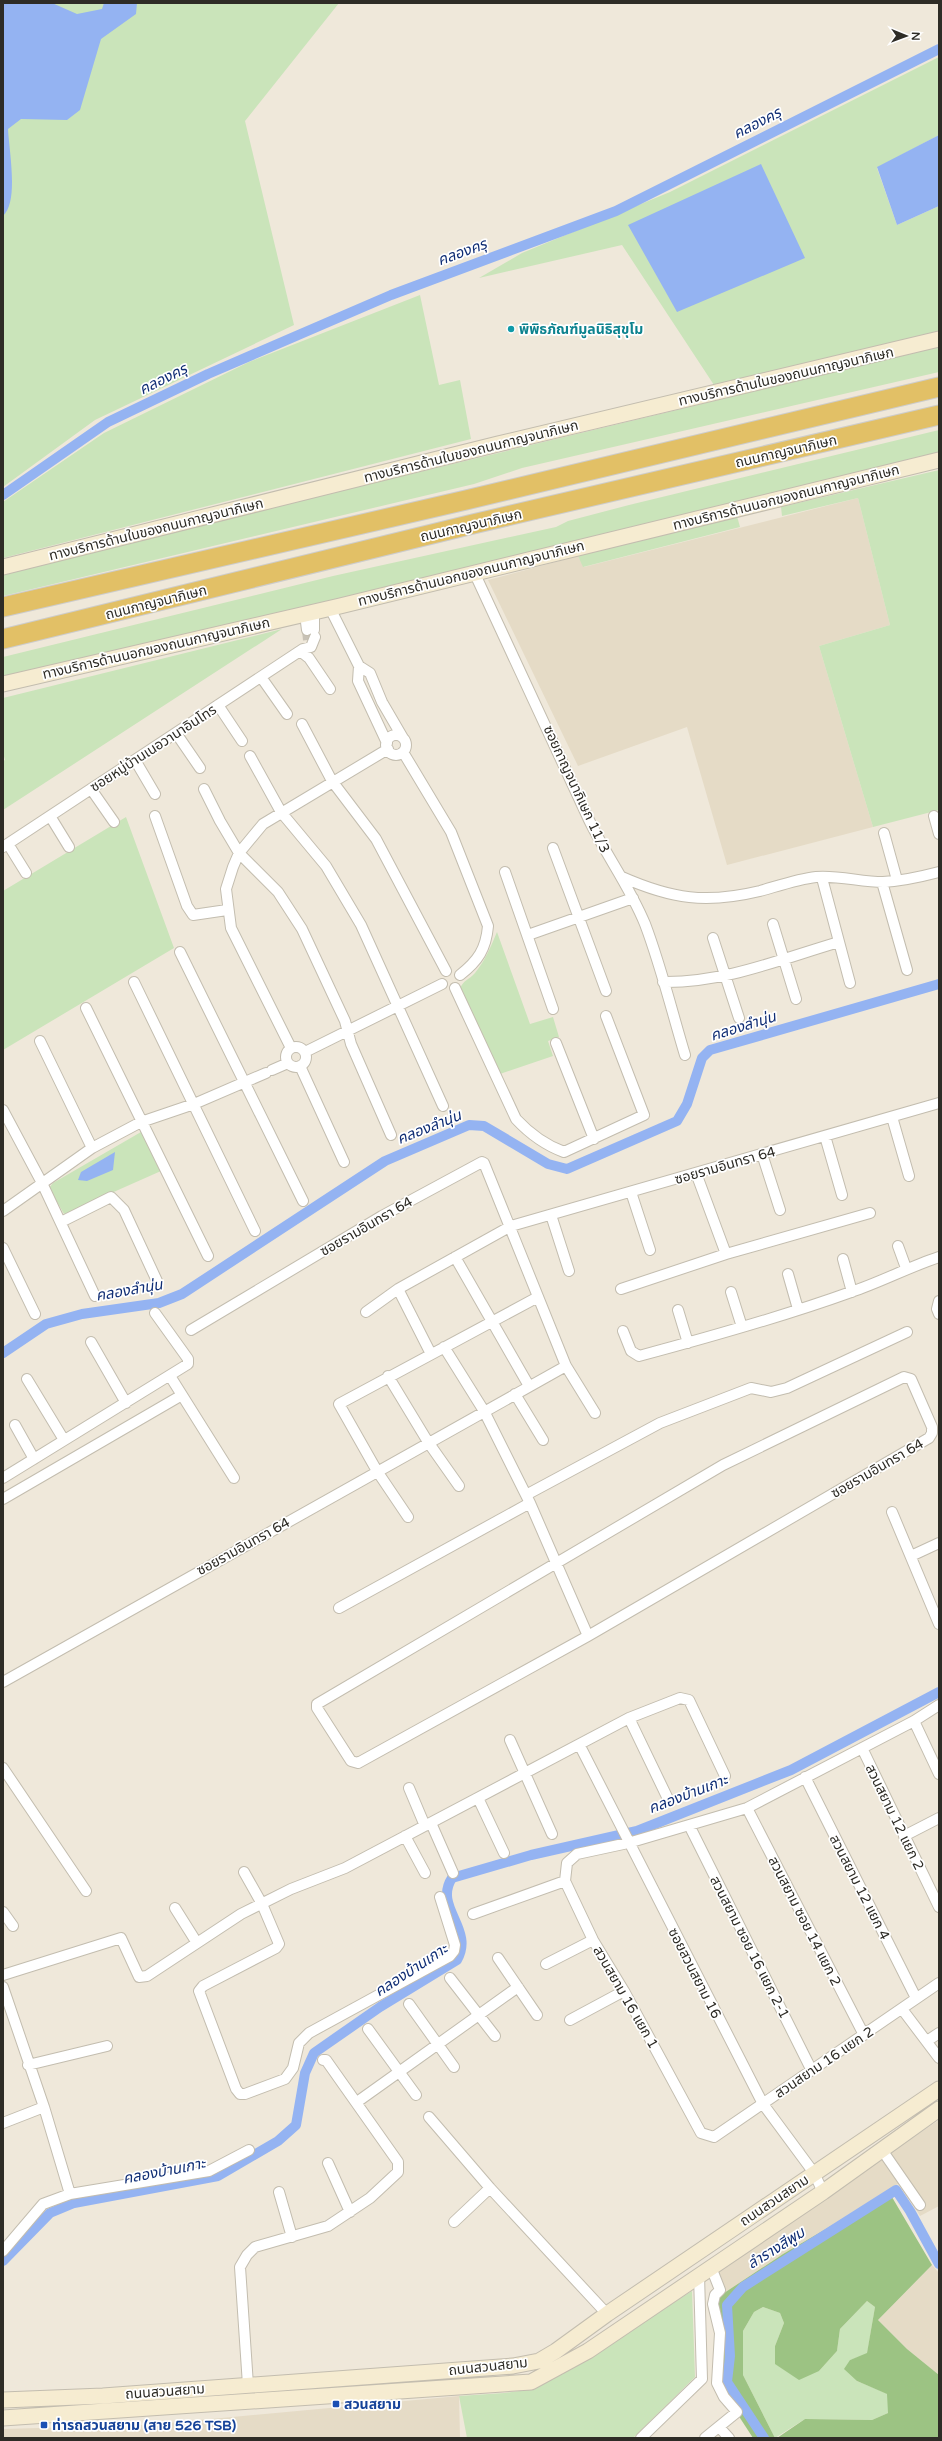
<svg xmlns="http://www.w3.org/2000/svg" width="942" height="2441" viewBox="0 0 942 2441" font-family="'Varela Round','Noto Sans Thai',sans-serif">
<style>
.built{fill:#e5dbc6}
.green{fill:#cae4ba}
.forest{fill:#9cc383}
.water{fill:#94b3f2}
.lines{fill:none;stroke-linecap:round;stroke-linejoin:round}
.canal{stroke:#94b3f2;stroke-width:10}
.street-tunnel{stroke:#c8c2b6;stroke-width:10;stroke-dasharray:10 5;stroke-linecap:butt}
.street-casing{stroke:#c3bdaf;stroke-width:12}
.secondary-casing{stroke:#c3bdaf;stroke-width:17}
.highway-casing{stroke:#cdcccb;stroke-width:21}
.street{stroke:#fff;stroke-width:10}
.secondary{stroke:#f6ecd1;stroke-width:15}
.highway{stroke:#e2c066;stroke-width:19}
.culture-dot{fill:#0f9aa8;stroke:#fff;stroke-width:1.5}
.transit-dot{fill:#1a4fb4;stroke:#fff;stroke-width:1.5}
.labels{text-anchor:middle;stroke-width:3.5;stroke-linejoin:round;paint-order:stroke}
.culture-label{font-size:14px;font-weight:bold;fill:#0d838f;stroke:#fff;text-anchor:start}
.street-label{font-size:14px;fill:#2e2c26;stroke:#fff}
.transit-label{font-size:14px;font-weight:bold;fill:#164399;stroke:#fff;text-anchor:start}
.water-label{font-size:15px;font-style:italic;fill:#0f2d74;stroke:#fff}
</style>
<rect width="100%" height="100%" fill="#efe8da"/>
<path class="built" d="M858 498 890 625 819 646 873 827 727 865 687 727 578 766 488 580 578 556 584 567Z
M939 2120V2206L920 2216 900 2182 889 2192 783 2254 715 2299V2271Z
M932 2265 939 2273V2375L907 2349 878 2320Z
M459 2396 460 2438H3V2429L147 2425Z"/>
<path class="green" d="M3 3H339L245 121 294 325 95 420 3 487Z
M939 57V135L877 168 897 225 939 206V332C864 352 789 367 714 385L622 245 479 278 522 253 670 192Z
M420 295 439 385 460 380 471 439 3 558V502L104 433 249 362Z
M939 347V372L522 468 474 484 3 596V572Z
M939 430V455L3 680V657L333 576 556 527 568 521 629 505Z
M939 470V810L873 827 819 646 890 625 858 498 782 516 781 507Z
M737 516 740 527 583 567 578 556Z
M282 629 3 810V761L5 760 3 753V698Z
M126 817 174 948 3 1050V891Z
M497 932 530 1024 553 1017 559 1037 548 1041 553 1056 500 1074 460 989C463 980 469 980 475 973 485 961 491 946 497 932Z
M141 1132 161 1171 64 1214 49 1188 53 1183Z
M692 2291 695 2377 633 2438H467L459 2396 504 2393 535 2389Z
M867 2301 875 2307 867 2354 850 2360 857 2381 888 2394V2413L872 2420 805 2419 775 2438 743 2375V2331L754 2312 763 2307 780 2313 784 2323 775 2346 819 2371 837 2351 840 2329Z"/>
<path class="forest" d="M889 2192 932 2265 878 2320 907 2349 939 2375V2438H777L805 2419 872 2420 888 2413 887 2394 857 2381 844 2369 850 2360 867 2353 875 2307 867 2301 840 2329 837 2351 819 2371 799 2380 775 2364V2346L784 2323 780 2313 763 2307 754 2312 743 2331V2375L775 2438H753L716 2381 715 2299 783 2254Z"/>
<path class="water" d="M3 3H52L77 14 102 9 104 3H137L136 14 101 39 80 110 67 120 21 119 8 129C9 150 19 202 3 216Z
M939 135V206L897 225 877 167Z
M761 164 805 258 677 312 628 225Z
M115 1152 113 1170 87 1181 78 1180 81 1172Z"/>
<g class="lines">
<path class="canal" d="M3 495 108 422 208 374 391 295 616 211 939 49
M3 1353 46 1324 82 1314 159 1303 182 1294 385 1161 469 1125 484 1126 548 1164 567 1169 677 1121 687 1104 702 1058 710 1050 939 984
M3 2261 50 2213 74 2203 218 2176 278 2141 296 2125 305 2073 314 2053 380 2007 457 1960C475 1929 433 1907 452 1878L531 1855 637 1831 791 1770 939 1692
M764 2438 727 2382 730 2356 727 2305 743 2287 896 2190 910 2211 939 2264"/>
<path class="street-tunnel" d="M307 630 308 640"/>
<defs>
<path id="street" d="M474 572 589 820C606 855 630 887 645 924 661 966 672 1012 685 1055
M330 608 359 666 358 681 387 743
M314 612V630
M305 614 307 630
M300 651 309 658 330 689
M359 666 370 673 382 702 403 738
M261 677 287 714
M218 705 242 741
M302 724 332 781 376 839 446 971
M176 733 200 768
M386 745a10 10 0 1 1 20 0a10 10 0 1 1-20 0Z
M403 752 451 832 488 926C486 949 478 961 460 975
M250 756 281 812 326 866 361 925 443 1106
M135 760 155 794
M91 789 114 822
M204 789 220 821 239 853 278 892 302 929 345 1021 351 1044 391 1135
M50 816 69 847
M155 816 187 906 193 915 227 910
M934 816 939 834
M884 833 897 880
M8 844 26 873
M3 847 303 649 311 647 315 637
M553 848 606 991
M505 872 553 1009
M622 877C672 899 706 904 760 891 778 886 798 879 816 877 838 875 861 882 883 882 902 881 920 877 939 872
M822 878 850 983
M882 882 907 970
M773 924 796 999
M528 935 633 898
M713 938 739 1018
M180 952 303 1201
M134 982 255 1231
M663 982C724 983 781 959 839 942
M455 988 516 1119C529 1133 545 1145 564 1152L644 1115 606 1016
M86 1008 208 1256
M40 1041 92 1148
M556 1043 594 1139
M286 1057a10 10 0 1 1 20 0a10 10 0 1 1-20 0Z
M291 1048 231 928 226 889 233 867 239 853 263 824 388 749
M305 1052 442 984
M300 1066 344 1162
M272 1070 288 1063
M3 1110 42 1183 95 1296
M892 1117 909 1176
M825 1136 842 1195
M762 1154 780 1210
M696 1173 726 1254
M631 1192 650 1250
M3 1211 92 1148 141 1122 194 1104 266 1073
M551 1215 569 1271
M61 1222 111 1197 124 1210 157 1281
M898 1246 906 1268
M3 1248 35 1314
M455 1257 529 1386
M843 1259 852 1292
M788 1274 798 1309
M398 1289 431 1354
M621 1289 726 1254 870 1213
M731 1292 742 1327
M939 1301 937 1309 939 1314
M678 1310 688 1343
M366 1312 398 1289 511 1226 939 1103
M191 1330 382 1216 482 1162 484 1163 566 1366 595 1413
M623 1331 631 1351 639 1356C710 1337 782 1317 851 1292 881 1282 909 1267 939 1257
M91 1342 126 1403
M444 1347 484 1411 530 1503 588 1636
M170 1376 234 1478
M388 1376 428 1442 459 1486
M904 1377 911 1379 932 1427V1433L929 1438 588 1636 358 1763 351 1761 317 1708V1704L723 1465Z
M27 1379 64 1440
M515 1394 543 1440
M15 1425 34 1459
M3 1478 188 1364V1359L155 1313
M526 1495 660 1423 751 1388 771 1392 787 1388 907 1332
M3 1499 182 1395
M892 1512 939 1624
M408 1517 377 1471 339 1404 538 1297
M911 1556 939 1543
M339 1608 530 1503
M3 1682 566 1366
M939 1705 914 1721 747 1808 628 1843 577 1854 567 1863 565 1881 593 1940 624 1991 701 2133 714 2137 939 1983
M629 1718 669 1801
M914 1721 939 1774
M510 1740 552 1834
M580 1746 763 2104 814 2173 823 2192
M862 1748 939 1907
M3 1768 86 1891
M805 1777 916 1998
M409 1788 425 1826
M478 1798 504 1853
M747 1808 864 2035
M431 1823 453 1873
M689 1825 811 2069
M405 1836 425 1873
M904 1836 939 1818
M244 1872 262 1904 279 1944 276 1948 203 1986 199 1991 236 2089 240 2094H245L285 2079 293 2068 299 2043 309 2033 450 1956 454 1951 455 1945 440 1897
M175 1908 197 1943
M3 1912 13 1926
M473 1914 565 1881
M498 1958 537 2015
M546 1964 593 1940
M3 1975 121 1938 139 1977 147 1976 241 1914 291 1889 345 1868 629 1718 680 1698 689 1700 725 1776
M450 1978 495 2036
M3 1987 44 2107 70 2194
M409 2004 454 2067
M902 2009 939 2058
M570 2020 624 1991
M368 2029 416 2095
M927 2041 939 2033
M28 2065 107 2046
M357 2102 518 1987
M429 2117 490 2188 607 2314
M3 2123 44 2107
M882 2150 920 2205
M328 2163 350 2212
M279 2192 292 2237
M454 2222 490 2188
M3 2251 43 2204 70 2194 209 2171 249 2150
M248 2385 240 2267 247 2255 255 2247 328 2226 370 2198 398 2172V2162L326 2060H323
M719 2427 729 2438
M641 2438 702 2379 699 2275
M705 2438 737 2412 724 2397 717 2383 720 2333 713 2304 715 2295 720 2290 711 2267"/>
<path id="secondary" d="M3 567 498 444 939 339
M3 684 340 606 939 460
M3 2400 103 2396 513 2366 539 2361 556 2351 607 2314 939 2089
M3 2418 531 2382 588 2351 823 2192 939 2109"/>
<path id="highway" d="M3 607 466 500 939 387
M3 639 473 524 939 415"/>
</defs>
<use href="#street" class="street-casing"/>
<use href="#secondary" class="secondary-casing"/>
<use href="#highway" class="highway-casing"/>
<use href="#street" class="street"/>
<use href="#secondary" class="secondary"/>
<use href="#highway" class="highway"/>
</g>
<circle class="culture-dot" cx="511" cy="329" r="4"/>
<g class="transit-dot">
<rect x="332" y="2400" width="8" height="8" rx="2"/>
<rect x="40" y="2421" width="8" height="8" rx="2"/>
</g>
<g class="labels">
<g class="culture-label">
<text x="519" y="334">พิพิธภัณฑ์มูลนิธิสุขุโม</text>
</g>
<g class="street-label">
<text transform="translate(786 376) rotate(-13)" y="5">ทางบริการด้านในของถนนกาญจนาภิเษก</text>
<text transform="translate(471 451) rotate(-14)" y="5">ทางบริการด้านในของถนนกาญจนาภิเษก</text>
<text transform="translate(786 451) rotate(-13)" y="5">ถนนกาญจนาภิเษก</text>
<text transform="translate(786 497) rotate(-14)" y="5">ทางบริการด้านนอกของถนนกาญจนาภิเษก</text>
<text transform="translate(471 525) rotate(-13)" y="5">ถนนกาญจนาภิเษก</text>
<text transform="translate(156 529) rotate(-14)" y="5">ทางบริการด้านในของถนนกาญจนาภิเษก</text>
<text transform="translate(471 573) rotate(-14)" y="5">ทางบริการด้านนอกของถนนกาญจนาภิเษก</text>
<text transform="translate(156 602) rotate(-14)" y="5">ถนนกาญจนาภิเษก</text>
<text transform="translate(156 648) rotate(-13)" y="5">ทางบริการด้านนอกของถนนกาญจนาภิเษก</text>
<text transform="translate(153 748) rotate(-33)" y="5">ซอยหมู่บ้านเนอวานาอินโทร</text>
<text transform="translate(577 789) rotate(65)" y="5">ซอยกาญจนาภิเษก 11/3</text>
<text transform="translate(725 1165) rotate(-16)" y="5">ซอยรามอินทรา 64</text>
<text transform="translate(366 1226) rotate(-30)" y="5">ซอยรามอินทรา 64</text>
<text transform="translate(877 1468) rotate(-30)" y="5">ซอยรามอินทรา 64</text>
<text transform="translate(243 1546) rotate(-29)" y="5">ซอยรามอินทรา 64</text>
<text transform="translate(895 1817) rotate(64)" y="5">สวนสยาม 12 แยก 2</text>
<text transform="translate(860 1887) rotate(63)" y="5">สวนสยาม 12 แยก 4</text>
<text transform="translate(805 1921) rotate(63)" y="5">สวนสยาม ซอย 14 แยก 2</text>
<text transform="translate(750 1947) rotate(63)" y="5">สวนสยาม ซอย 16 แยก 2-1</text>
<text transform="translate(695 1973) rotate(63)" y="5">ซอยสวนสยาม 16</text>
<text transform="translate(626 1997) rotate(60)" y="5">สวนสยาม 16 แยก 1</text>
<text transform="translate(824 2062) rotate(-34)" y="5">สวนสยาม 16 แยก 2</text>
<text transform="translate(774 2200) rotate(-34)" y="5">ถนนสวนสยาม</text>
<text transform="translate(488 2366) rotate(-6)" y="5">ถนนสวนสยาม</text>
<text transform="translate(165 2391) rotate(-4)" y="5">ถนนสวนสยาม</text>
</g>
<g class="transit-label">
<text x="344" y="2409">สวนสยาม</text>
<text x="52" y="2430">ท่ารถสวนสยาม (สาย 526 TSB)</text>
</g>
<g class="water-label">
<text transform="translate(757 123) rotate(-27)" y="5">คลองครุ</text>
<text transform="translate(462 252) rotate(-20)" y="5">คลองครุ</text>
<text transform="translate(163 379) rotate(-26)" y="5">คลองครุ</text>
<text transform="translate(743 1026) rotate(-17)" y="5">คลองลำนุ่น</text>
<text transform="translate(429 1127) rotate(-22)" y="5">คลองลำนุ่น</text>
<text transform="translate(129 1290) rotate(-10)" y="5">คลองลำนุ่น</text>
<text transform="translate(688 1794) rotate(-21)" y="5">คลองบ้านเกาะ</text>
<text transform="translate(411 1970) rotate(-33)" y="5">คลองบ้านเกาะ</text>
<text transform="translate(164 2171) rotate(-11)" y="5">คลองบ้านเกาะ</text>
<text transform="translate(776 2248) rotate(-32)" y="5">ลำรางสีพูม</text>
</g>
</g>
<rect width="942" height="2441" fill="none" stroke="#2e2c26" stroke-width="8"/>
<g transform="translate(906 36) rotate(91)" stroke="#ffffff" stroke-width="3" paint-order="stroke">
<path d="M0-3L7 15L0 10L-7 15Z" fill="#2e2c26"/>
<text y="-6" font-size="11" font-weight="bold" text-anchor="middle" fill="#2e2c26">N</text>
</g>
</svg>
